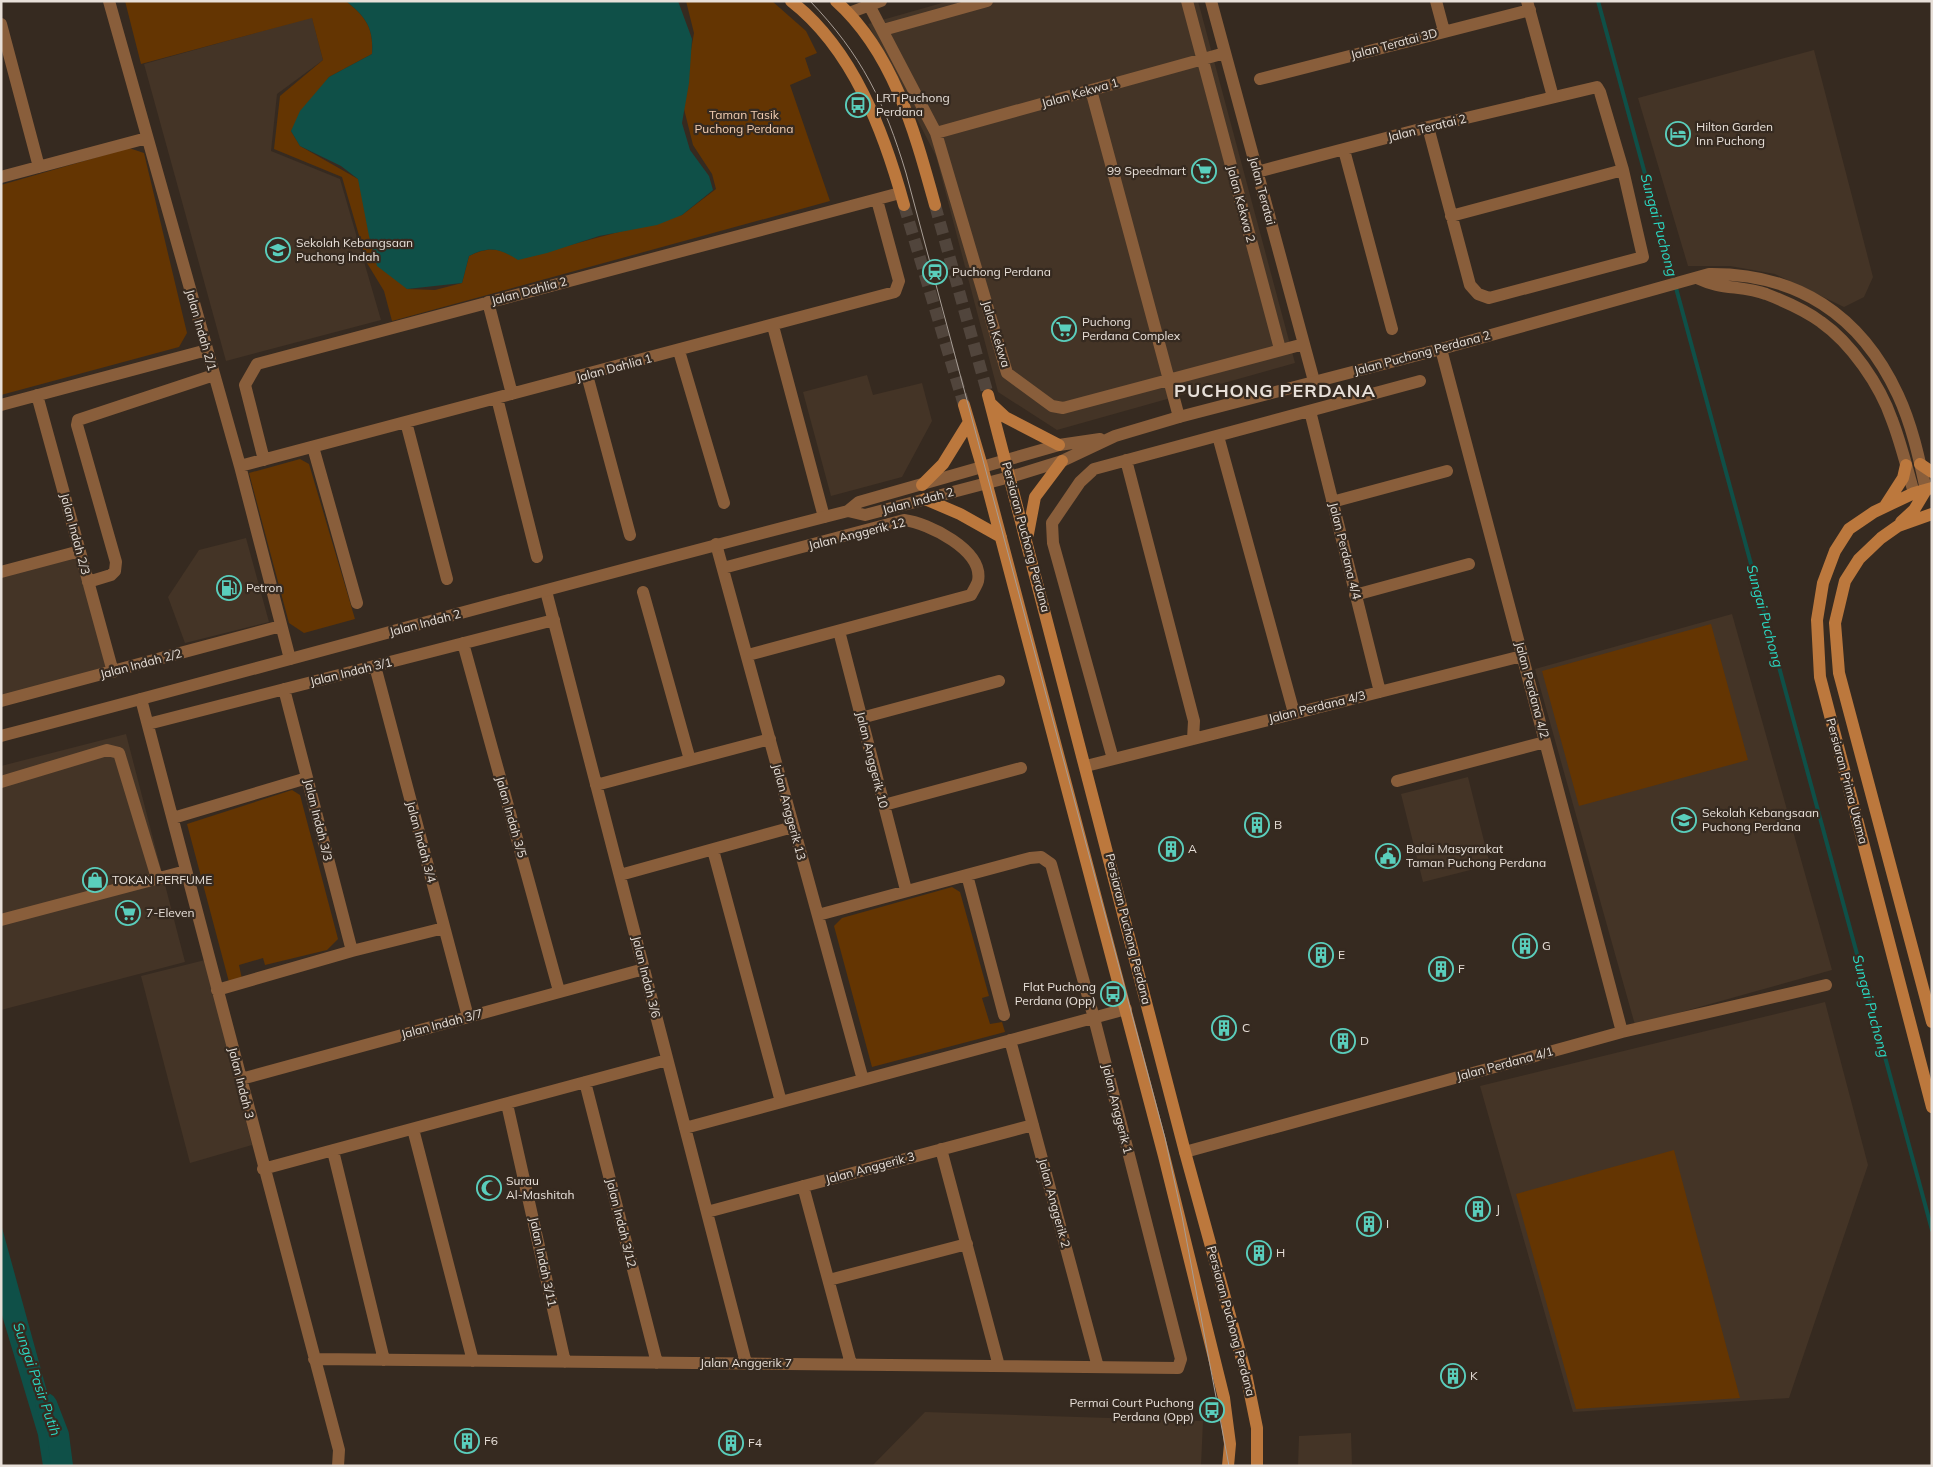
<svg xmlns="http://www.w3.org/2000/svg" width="1933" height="1467" viewBox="0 0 1933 1467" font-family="Mulish,sans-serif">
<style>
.built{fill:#443426}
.green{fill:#643502}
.water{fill:#0f5048}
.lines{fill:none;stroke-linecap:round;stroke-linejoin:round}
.stream{stroke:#0f5048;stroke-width:4}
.river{stroke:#0f5048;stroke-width:22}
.secondary-tunnel{stroke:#51453c;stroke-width:12;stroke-dasharray:12 6;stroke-linecap:butt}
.minor{stroke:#895e3b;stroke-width:12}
.tertiary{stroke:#895e3b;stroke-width:12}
.secondary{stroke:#bc783d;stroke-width:12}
.tram{stroke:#a79d95;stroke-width:1}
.labels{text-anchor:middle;stroke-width:4.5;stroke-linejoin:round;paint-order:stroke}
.street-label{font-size:12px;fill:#e8e0d9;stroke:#362a20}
.poi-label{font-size:12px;fill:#e8e0d9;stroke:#362a20;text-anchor:start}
.park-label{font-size:12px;fill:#f2ceb3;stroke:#362a20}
.water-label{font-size:14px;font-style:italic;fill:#2adac4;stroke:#362a20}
.district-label{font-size:18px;font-weight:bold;letter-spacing:1px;fill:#e8e0d9;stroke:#362a20}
</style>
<rect width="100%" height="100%" fill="#362a20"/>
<path class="built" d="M949 1H1198L1295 363 1057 430 998 392 936 156 868 24Z
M312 17 323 60 277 94 271 151 340 179 381 320 226 361 144 64Z
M1814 50 1873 277 1864 297 1844 307 1775 274 1730 266H1688L1638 98Z
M867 375 873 395 922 383 932 421 902 477 831 496 803 392Z
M246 538 269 622 185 643 168 597 199 550Z
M77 557 108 669 1 696V577Z
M1732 614 1832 970 1635 1025 1535 669Z
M126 734 185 962 1 1010V766Z
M1468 777 1490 865 1423 882 1401 794Z
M205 960 252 1145 190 1163 141 976Z
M1825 1002 1868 1165 1789 1398 1573 1412 1480 1086Z
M925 1412 1203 1421 1201 1466H872Z
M1351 1433 1352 1466H1298L1299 1436Z"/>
<path class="green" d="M125 1H346C366 17 374 28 372 54L329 77 291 131 300 146 358 179 407 289 435 290 462 283 469 256C490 246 499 248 518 259L682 215 716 189 712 174 693 145 682 101 694 33 686 1H772L806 31 817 53 805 58 811 76 790 85 830 201 392 321 384 291 367 263 342 177 274 149 280 96 323 60 312 18 141 64Z
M129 148 144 153 187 333 179 347 1 395V185Z
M300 459 309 464 355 619 304 633 289 623 249 473Z
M1711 624 1748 760 1579 806 1542 671Z
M292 790 300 795 338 939 327 950 265 965 263 958 239 965 242 979 229 982 187 824Z
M952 887 960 892 989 996 982 998 990 1024 1002 1022 1005 1032 872 1067 834 926 842 918Z
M1674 1150 1740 1398 1576 1409 1516 1194Z"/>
<path class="water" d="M346 1H678L692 39 689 83 682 123 690 150 709 176 713 190 682 215 657 225 599 236 547 253 518 260C499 248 489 246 469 256L462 283 407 289 377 266 369 236 358 179 341 166 300 146 291 131 300 111 329 77 372 54C374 28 366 17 346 1Z
M1 1224 51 1406 62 1466H43L38 1435 1 1312Z"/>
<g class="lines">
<path class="stream" d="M1598 1 1932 1230"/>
<path class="river" d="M46 1404 58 1435 62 1466"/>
<path class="secondary-tunnel" d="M904 205 964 405
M935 205 988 395"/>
<path class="minor" d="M109 1 240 466 290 659
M1187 1 1280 349
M1211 1 1314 381
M1436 1 1444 31
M1527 1 1553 97
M869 5 936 133 1007 373 1052 406 1063 408 1304 344
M849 13 881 1
M1 24 39 167
M883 30 987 1
M1260 79 1530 10
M1091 90 1179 417
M936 133 1225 53
M1344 150 1392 329
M1257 172 1428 127 1597 87 1600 92 1623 170 1643 257 1489 298 1478 294 1470 285 1428 127
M1 177 147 138
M1451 216 1623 170
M488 302 512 394
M773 326 824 517
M1441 349 1622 1032
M679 351 724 503
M587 375 630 535
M37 395 113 672
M497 398 537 557
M1 405 207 350
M1310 411 1380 692
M406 422 447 579
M1218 436 1294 713
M313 447 357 603
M264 460 245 385 257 364 900 193
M1126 460 1194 721 1193 739
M240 466 895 292 899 281 877 200
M1332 502 1447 471
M716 544 863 1080
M723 568 904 520C928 523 984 550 978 581 977 585 973 591 971 595L748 655
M1 572 80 551
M88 582 111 575 115 571 116 562 77 425 78 420 214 375
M546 591 746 1363
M643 592 690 760
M1355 595 1469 564
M839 631 906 890
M463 643 559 991
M375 666 468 1017
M284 689 352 951
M141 699 339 1450 338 1466
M1 701 281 626
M861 718 999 681
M148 724 554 620
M1113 759 1053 543 1052 523 1080 482 1094 469 1420 381
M1086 766 1522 656
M1397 781 1545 742
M1 782 107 750 119 753 157 878
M596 785 770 739
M884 805 1021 768
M173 818 307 778
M713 850 781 1102
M620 875 793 827
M967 875 1004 1015
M1 920 186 871
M217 990 352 951 444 928
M1010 1040 1098 1367
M241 1079 644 969
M585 1082 657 1363
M507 1104 565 1362
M685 1128 1126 1009
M413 1129 473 1361
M941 1149 999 1366
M333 1151 384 1360
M1185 1152 1622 1032 1826 985
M263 1169 667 1060
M803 1186 851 1364
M707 1212 1033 1125
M829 1280 967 1244
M314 1359 1178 1368 1181 1359 1094 1018 1051 864 1041 857 1030 858 818 915"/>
<path class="tertiary" d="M1699 279C1719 289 1744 286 1766 294 1784 301 1805 310 1821 322 1851 343 1880 385 1892 420 1901 443 1907 469 1914 493
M848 511 865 515 1010 477 1062 461 1115 436 1179 417 1441 349 1709 274C1797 273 1861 315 1898 395 1912 425 1919 458 1926 490
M1 736C284 662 565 583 848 511L859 502 1059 445 1100 439"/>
<path class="secondary" d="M791 1C853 49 884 132 904 205
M836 1C894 53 915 133 935 205
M988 395 1185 1152 1246 1374 1257 1428V1466
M990 403 1005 417 1059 445
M964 405 982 466 1164 1156 1224 1398 1230 1444 1228 1466
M1920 464 1932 472
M922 485 943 464 969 422
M1932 488 1914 493 1874 512 1849 529 1835 551 1823 583 1817 620 1820 677 1932 1107
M925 499 960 514 1001 537
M1885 506 1903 478 1906 465
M1932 514 1898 526 1881 538 1859 559 1845 581 1835 623 1839 673 1932 1022
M1901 522 1914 510 1926 490
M1028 534 1035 497 1062 461"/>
<path class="tram" d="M810 1C862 55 885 103 906 173L1165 1138 1182 1216 1229 1466"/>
</g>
<defs>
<symbol id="bus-ring" viewBox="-11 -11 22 22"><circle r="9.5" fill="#362a20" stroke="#5acebc" stroke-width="1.5"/><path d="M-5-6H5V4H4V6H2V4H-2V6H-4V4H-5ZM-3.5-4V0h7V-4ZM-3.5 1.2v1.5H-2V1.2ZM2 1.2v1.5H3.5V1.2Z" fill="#5acebc"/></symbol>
<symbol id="hotel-ring" viewBox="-11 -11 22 22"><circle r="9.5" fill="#362a20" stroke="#5acebc" stroke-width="1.5"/><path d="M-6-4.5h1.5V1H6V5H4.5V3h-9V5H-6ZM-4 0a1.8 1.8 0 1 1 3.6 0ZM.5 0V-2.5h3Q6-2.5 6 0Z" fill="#5acebc"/></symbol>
<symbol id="supermarket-ring" viewBox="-11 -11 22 22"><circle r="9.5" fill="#362a20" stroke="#5acebc" stroke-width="1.5"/><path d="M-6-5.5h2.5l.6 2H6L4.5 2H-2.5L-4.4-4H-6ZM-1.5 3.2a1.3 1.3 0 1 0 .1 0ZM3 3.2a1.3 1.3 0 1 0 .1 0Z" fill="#5acebc"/></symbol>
<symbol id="school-ring" viewBox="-11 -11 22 22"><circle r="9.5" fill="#362a20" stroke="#5acebc" stroke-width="1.5"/><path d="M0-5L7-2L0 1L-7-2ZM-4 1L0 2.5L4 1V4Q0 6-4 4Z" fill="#5acebc"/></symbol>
<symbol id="station-ring" viewBox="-11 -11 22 22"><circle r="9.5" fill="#362a20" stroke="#5acebc" stroke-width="1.5"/><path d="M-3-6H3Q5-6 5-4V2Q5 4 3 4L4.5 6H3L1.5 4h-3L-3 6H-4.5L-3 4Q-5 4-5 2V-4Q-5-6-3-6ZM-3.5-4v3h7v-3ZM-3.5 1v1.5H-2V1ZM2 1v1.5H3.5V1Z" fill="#5acebc"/></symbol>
<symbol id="fuel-ring" viewBox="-11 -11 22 22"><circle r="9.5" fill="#362a20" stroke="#5acebc" stroke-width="1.5"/><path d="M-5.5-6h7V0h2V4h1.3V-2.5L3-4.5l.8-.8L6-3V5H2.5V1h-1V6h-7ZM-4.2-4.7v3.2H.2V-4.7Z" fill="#5acebc"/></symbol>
<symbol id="building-ring" viewBox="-11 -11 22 22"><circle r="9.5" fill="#362a20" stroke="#5acebc" stroke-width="1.5"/><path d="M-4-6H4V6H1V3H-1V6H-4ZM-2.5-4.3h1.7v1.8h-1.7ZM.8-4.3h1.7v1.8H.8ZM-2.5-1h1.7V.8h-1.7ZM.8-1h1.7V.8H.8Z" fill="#5acebc"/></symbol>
<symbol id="civic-ring" viewBox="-11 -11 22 22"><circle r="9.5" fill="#362a20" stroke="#5acebc" stroke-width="1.5"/><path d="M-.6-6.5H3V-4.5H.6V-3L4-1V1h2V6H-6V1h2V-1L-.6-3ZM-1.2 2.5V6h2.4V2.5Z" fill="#5acebc"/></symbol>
<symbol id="shop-ring" viewBox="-11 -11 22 22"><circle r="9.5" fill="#362a20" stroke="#5acebc" stroke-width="1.5"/><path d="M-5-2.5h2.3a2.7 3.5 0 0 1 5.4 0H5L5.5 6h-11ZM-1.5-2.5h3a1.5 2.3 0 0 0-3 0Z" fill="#5acebc"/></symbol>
<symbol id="mosque-ring" viewBox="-11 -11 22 22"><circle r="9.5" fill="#362a20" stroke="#5acebc" stroke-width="1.5"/><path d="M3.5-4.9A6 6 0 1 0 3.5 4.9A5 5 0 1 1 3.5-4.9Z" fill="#5acebc"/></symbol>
</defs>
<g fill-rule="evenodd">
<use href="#bus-ring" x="844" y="91" width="28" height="28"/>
<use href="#hotel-ring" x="1664" y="120" width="28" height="28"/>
<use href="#supermarket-ring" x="1190" y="157" width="28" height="28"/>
<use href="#school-ring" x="264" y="236" width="28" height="28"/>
<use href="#station-ring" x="921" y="258" width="28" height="28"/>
<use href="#supermarket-ring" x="1050" y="315" width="28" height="28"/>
<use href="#fuel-ring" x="215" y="574" width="28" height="28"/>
<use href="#school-ring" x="1670" y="806" width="28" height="28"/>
<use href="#building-ring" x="1243" y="811" width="28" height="28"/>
<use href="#building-ring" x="1157" y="835" width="28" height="28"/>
<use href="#civic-ring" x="1374" y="842" width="28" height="28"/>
<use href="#shop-ring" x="81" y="866" width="28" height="28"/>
<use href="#supermarket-ring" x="114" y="899" width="28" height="28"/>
<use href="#building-ring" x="1511" y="932" width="28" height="28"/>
<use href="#building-ring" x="1307" y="941" width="28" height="28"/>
<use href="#building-ring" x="1427" y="955" width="28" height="28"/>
<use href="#bus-ring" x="1099" y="980" width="28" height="28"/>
<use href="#building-ring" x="1210" y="1014" width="28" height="28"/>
<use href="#building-ring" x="1329" y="1027" width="28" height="28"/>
<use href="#mosque-ring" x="475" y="1174" width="28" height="28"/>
<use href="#building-ring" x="1464" y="1195" width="28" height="28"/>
<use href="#building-ring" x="1355" y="1210" width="28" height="28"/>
<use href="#building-ring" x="1245" y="1239" width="28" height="28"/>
<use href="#building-ring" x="1439" y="1362" width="28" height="28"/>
<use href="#bus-ring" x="1198" y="1396" width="28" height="28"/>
<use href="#building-ring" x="453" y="1427" width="28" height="28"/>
<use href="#building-ring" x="717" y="1429" width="28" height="28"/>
</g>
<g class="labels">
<g class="street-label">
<text transform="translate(1394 44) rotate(-15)" y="4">Jalan Teratai 3D</text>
<text transform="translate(1080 93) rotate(-16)" y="4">Jalan Kekwa 1</text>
<text transform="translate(1427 128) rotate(-14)" y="4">Jalan Teratai 2</text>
<text transform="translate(1262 191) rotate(75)" y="4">Jalan Teratai</text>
<text transform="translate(1241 204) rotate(75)" y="4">Jalan Kekwa 2</text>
<text transform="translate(529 291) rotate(-15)" y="4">Jalan Dahlia 2</text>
<text transform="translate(201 330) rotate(74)" y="4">Jalan Indah 2/1</text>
<text transform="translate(996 334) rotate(73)" y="4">Jalan Kekwa</text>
<text transform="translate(1422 353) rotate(-15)" y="4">Jalan Puchong Perdana 2</text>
<text transform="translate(614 368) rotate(-15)" y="4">Jalan Dahlia 1</text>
<text transform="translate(918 501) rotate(-15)" y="4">Jalan Indah 2</text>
<text transform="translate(75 534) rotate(75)" y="4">Jalan Indah 2/3</text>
<text transform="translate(857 534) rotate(-14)" y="4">Jalan Anggerik 12</text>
<text transform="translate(1026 537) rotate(75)" y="4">Persiaran Puchong Perdana</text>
<text transform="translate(1345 551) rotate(76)" y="4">Jalan Perdana 4/4</text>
<text transform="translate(425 623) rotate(-15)" y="4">Jalan Indah 2</text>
<text transform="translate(141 664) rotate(-15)" y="4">Jalan Indah 2/2</text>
<text transform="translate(351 672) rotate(-14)" y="4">Jalan Indah 3/1</text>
<text transform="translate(1532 690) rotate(75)" y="4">Jalan Perdana 4/2</text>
<text transform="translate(1317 707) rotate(-14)" y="4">Jalan Perdana 4/3</text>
<text transform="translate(872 760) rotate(76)" y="4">Jalan Anggerik 10</text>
<text transform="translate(1847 781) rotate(75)" y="4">Persiaran Prima Utama</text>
<text transform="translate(789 812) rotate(75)" y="4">Jalan Anggerik 13</text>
<text transform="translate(511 817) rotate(74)" y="4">Jalan Indah 3/5</text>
<text transform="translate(318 820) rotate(76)" y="4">Jalan Indah 3/3</text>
<text transform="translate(421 842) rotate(75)" y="4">Jalan Indah 3/4</text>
<text transform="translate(1128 929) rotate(76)" y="4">Persiaran Puchong Perdana</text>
<text transform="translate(646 977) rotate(76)" y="4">Jalan Indah 3/6</text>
<text transform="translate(442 1024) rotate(-15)" y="4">Jalan Indah 3/7</text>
<text transform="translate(1505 1064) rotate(-15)" y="4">Jalan Perdana 4/1</text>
<text transform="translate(241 1083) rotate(76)" y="4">Jalan Indah 3</text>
<text transform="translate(1117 1109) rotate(76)" y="4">Jalan Anggerik 1</text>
<text transform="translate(870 1168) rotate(-15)" y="4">Jalan Anggerik 3</text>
<text transform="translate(1054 1203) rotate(75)" y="4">Jalan Anggerik 2</text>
<text transform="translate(621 1223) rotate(76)" y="4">Jalan Indah 3/12</text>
<text transform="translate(543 1262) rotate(78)" y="4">Jalan Indah 3/11</text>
<text transform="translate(1231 1321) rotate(75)" y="4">Persiaran Puchong Perdana</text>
<text x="746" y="1367">Jalan Anggerik 7</text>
</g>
<g class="poi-label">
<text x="876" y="102">LRT Puchong<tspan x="876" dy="14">Perdana</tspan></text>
<text x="1696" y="131">Hilton Garden<tspan x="1696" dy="14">Inn Puchong</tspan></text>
<text x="1186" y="175" text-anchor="end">99 Speedmart</text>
<text x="296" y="247">Sekolah Kebangsaan<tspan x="296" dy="14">Puchong Indah</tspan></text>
<text x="952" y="276">Puchong Perdana</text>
<text x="1082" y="326">Puchong<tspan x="1082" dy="14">Perdana Complex</tspan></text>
<text x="246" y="592">Petron</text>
<text x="1702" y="817">Sekolah Kebangsaan<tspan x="1702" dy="14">Puchong Perdana</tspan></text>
<text x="1274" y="829">B</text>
<text x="1188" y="853">A</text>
<text x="1406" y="853">Balai Masyarakat<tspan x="1406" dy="14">Taman Puchong Perdana</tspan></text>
<text x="112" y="884">TOKAN PERFUME</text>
<text x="146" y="917">7-Eleven</text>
<text x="1542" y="950">G</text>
<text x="1338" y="959">E</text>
<text x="1458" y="973">F</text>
<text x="1096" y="991" text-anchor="end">Flat Puchong<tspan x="1096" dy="14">Perdana (Opp)</tspan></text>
<text x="1242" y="1032">C</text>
<text x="1360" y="1045">D</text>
<text x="506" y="1185">Surau<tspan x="506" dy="14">Al-Mashitah</tspan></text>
<text x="1496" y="1213">J</text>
<text x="1386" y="1228">I</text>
<text x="1276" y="1257">H</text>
<text x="1470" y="1380">K</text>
<text x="1194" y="1407" text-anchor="end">Permai Court Puchong<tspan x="1194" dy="14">Perdana (Opp)</tspan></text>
<text x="484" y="1445">F6</text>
<text x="748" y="1447">F4</text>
</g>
<g class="park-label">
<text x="744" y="119">Taman Tasik<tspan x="744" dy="14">Puchong Perdana</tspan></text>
</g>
<g class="water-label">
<text transform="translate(1659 225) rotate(75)" y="5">Sungai Puchong</text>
<text transform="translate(1765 616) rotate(75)" y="5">Sungai Puchong</text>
<text transform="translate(1871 1006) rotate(75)" y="5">Sungai Puchong</text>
<text transform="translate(37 1379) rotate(71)" y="5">Sungai Pasir Putih</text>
</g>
<g class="district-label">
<text x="1275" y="397">PUCHONG PERDANA</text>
</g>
</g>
<rect width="1933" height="1467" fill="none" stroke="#e8e0d9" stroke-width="5"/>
</svg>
